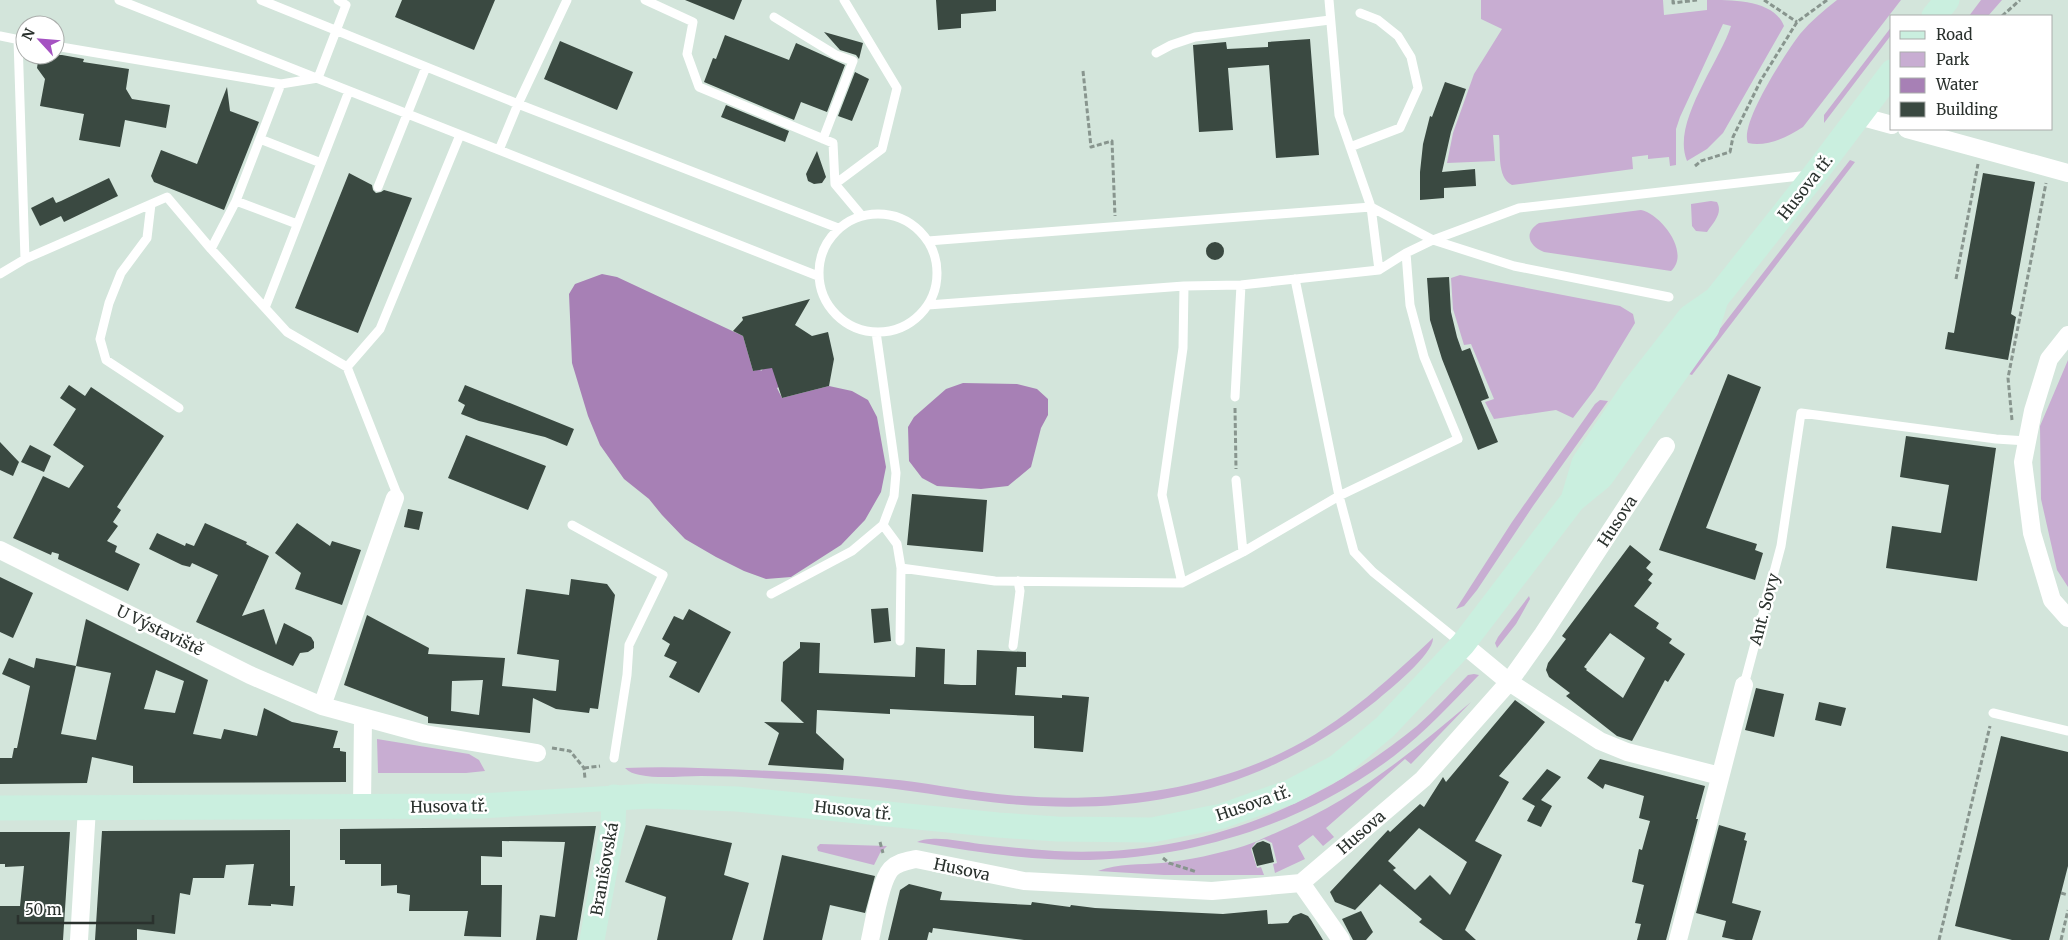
<svg xmlns="http://www.w3.org/2000/svg" width="2068" height="940" viewBox="0 0 2068 940" font-family="Merriweather,serif">
<style>
.green{fill:#c8add2}
.water{fill:#a780b5}
.building{fill:#3a4941;fill-rule:evenodd}
.lines{fill:none;stroke-linecap:round;stroke-linejoin:round}
.path{stroke:#88958e;stroke-width:3;stroke-dasharray:5 2.5;stroke-linecap:butt}
.lane{stroke:#fff;stroke-width:9}
.street{stroke:#fff;stroke-width:18}
.secondary{stroke:#caefdf;stroke-width:25}
.labels{text-anchor:middle;stroke-width:5;stroke-linejoin:round;paint-order:stroke}
.street-label{font-size:16px;fill:#2a312d;stroke:#fff}
</style>
<rect width="100%" height="100%" fill="#d3e5db"/>
<path class="green" d="M1481 0H1663L1664 15 1707 10V0C1734 0 1774 0 1784 26L1723 133 1707 149 1687 161C1671 123 1719 63 1731 26L1723 24 1680 117 1676 129V165L1670 166 1669 157 1648 159V155L1632 157 1633 169 1512 185C1496 177 1501 150 1499 135H1493L1495 161 1447 163 1453 133 1474 74 1502 29 1481 19Z
M1837 0H1901L1803 127C1788 137 1767 147 1748 143 1739 124 1787 51 1800 34 1811 21 1824 10 1837 0Z
M1981 0H2002L1988 16H1969Z
M1892 26V34L1824 123V115Z
M1850 160 1855 162 1692 375 1686 373Z
M1711 201 1717 202C1723 213 1714 222 1707 232L1696 231 1692 226 1691 204Z
M1641 210C1661 214 1691 253 1671 271L1544 252C1529 246 1523 233 1539 223Z
M1460 275 1620 306 1633 314 1635 323 1595 389 1573 418 1556 410 1494 419 1485 402 1494 399 1471 344 1464 345 1453 309 1451 278Z
M2068 360V587L2057 570 2041 499 2040 426Z
M1600 400 1608 401 1533 506 1477 590 1464 606 1456 609 1512 522 1595 404Z
M1529 596 1530 599 1516 624 1497 648 1495 643 1498 637Z
M1433 638C1434 654 1389 690 1376 701 1266 789 1148 816 1009 804 965 800 923 792 879 787 852 784 824 782 797 780 765 778 733 776 701 776 681 776 660 779 640 775 634 774 629 772 625 768 666 766 708 768 749 770 795 772 841 774 887 779 924 782 960 790 997 794 1086 804 1185 795 1268 759 1332 732 1383 685 1433 638Z
M1474 674 1479 675C1452 703 1425 732 1394 756 1307 822 1199 857 1090 860 1032 861 974 852 917 842 921 840 926 839 931 839 947 838 964 842 980 844 1005 847 1030 849 1055 851 1190 858 1313 811 1417 726 1435 710 1451 692 1468 675Z
M1471 702 1411 764 1405 759 1326 828 1334 837 1323 846 1313 835 1298 846 1305 859 1275 873 1273 864 1277 863 1272 843 1264 839 1256 842 1251 849 1257 868 1261 867 1264 875H1164L1098 871C1118 863 1141 865 1162 863 1189 860 1218 854 1244 846 1256 842 1268 836 1280 831 1355 799 1410 754 1471 702Z
M377 739 469 754 479 760 485 771 466 773H378Z
M820 844 887 846 880 853 874 865 818 851 817 847Z"/>
<path class="water" d="M602 274 617 277 743 336 753 371 760 369 761 371 763 369 774 366 779 387 777 388 782 398 829 386 852 391 868 400 877 417 886 467 881 492 865 520 841 545 791 577 766 579 744 571 716 557 685 539 662 515 649 499 624 479 600 445 588 416 572 363 569 294 575 284Z
M963 383 1017 384 1037 389 1048 399V415L1041 428 1031 467 1008 486 981 489 937 486 922 478 909 461 908 427 914 417 946 389Z"/>
<path class="building" d="M402 0H495L474 50 395 17Z
M685 0H742L734 20Z
M936 0H996V11L961 14V28L938 30Z
M824 32 863 43 859 59 856 55 840 50Z
M725 35 789 60 796 43 845 65 827 112 801 102 794 120 704 82 713 58 716 59Z
M1310 39 1319 155 1276 158 1269 65 1228 68 1233 130 1199 132 1193 45 1226 42 1227 49 1268 47V42Z
M560 41 633 72 617 110 544 79Z
M39 55H62L84 59 83 62 129 69 126 89 132 99 170 105 166 128 125 120 120 147 79 140 84 114 40 106 45 79 37 68Z
M855 72 869 79 852 121 838 116Z
M1445 82 1466 89 1451 132 1442 172 1475 169 1476 186 1444 188V198L1420 200V172L1423 144 1430 116 1432 117Z
M227 87 230 111 259 122 224 210 154 182 151 176 161 150 197 164Z
M726 105 789 131 785 142 721 117Z
M817 151 826 177 822 183 814 184 808 181 806 174Z
M349 173 372 185 373 190 376 193 381 192 384 190 412 198 358 333 295 308Z
M1983 173 2035 182 2011 314 2016 317 2008 360 1945 349 1948 332 1954 333Z
M109 178 118 196 64 222 61 216 40 226 31 208 53 197 56 203 61 201Z
M1206 251a9 9 0 1 1 18 0a9 9 0 1 1-18 0Z
M1449 277 1451 312 1457 337 1462 351 1470 348 1489 398 1481 401 1498 442 1478 450 1442 359 1430 320 1427 278Z
M810 299 795 325 812 336 828 332 834 359 829 386 782 398 772 368 753 371 743 336 733 331 743 320 742 317Z
M1728 374 1761 387 1706 528 1757 544 1755 550 1763 553 1755 580 1659 550Z
M69 385 85 396 91 387 164 436 117 507 121 510 113 522 118 526 107 541 117 546 115 552 140 564 128 591 58 559 59 554 52 552 51 555 13 538 43 476 69 488 84 466 53 445 76 409 60 398Z
M465 385 574 429 567 446 545 437 479 421 461 414 465 405 458 401Z
M466 435 546 466 528 510 448 478Z
M1906 436 1996 448 1977 581 1886 568 1892 526 1941 533 1949 485 1900 477Z
M0 442 19 462 13 476 0 470Z
M30 445 51 456 44 472 21 462Z
M912 494 987 500 983 552 907 545Z
M408 509 423 512 419 530 404 527Z
M205 523 247 542 246 544 269 556 242 616 264 609 276 645 284 623 311 637 314 642V648L308 652 300 653 293 666 196 622 218 575 192 563 190 567 182 565 149 549 157 533 185 546 186 543 194 546Z
M297 523 330 546 332 541 361 550 342 605 295 589 301 573 275 553Z
M1630 545 1651 562 1646 568 1653 574 1648 580 1652 583 1634 606 1659 623 1656 628 1672 639 1669 643 1685 654 1668 682 1665 680 1632 741 1617 736 1566 696 1570 693 1549 677 1546 670 1548 663 1566 639 1562 636ZM1610 633 1645 658 1623 698 1586 670 1587 669 1584 667Z
M0 577 33 593 13 638 0 632Z
M571 579 607 584 615 595 598 709 590 708 589 713 556 709 533 698 530 733 428 723V717L344 685 367 615 429 648 428 654 505 658 502 686 556 691 559 660 517 654 526 589 569 595ZM483 680 479 715 451 711 452 681Z
M888 608 891 641 874 643 871 609Z
M689 609 731 632 699 693 669 677 677 662 664 656 670 644 662 639 674 616 683 620Z
M86 619 208 680 193 734 221 739 224 729 257 736 264 708 292 722 338 731 333 748H340V751L346 752V782L133 783V766L92 757 87 783 0 784V758H12L14 748H17L30 686 2 674 9 658 34 668 36 658 76 666 61 734 96 740 111 673 76 666ZM156 670 184 681 175 713 144 709Z
M800 642 820 643 819 673 915 677 916 647 945 649 944 684 961 685H976L977 650 1026 652V667H1017L1015 695 1062 698V695L1089 697 1083 752 1034 748V716L890 709V714L817 710 816 733 844 759 843 770 768 765 779 733 764 722 804 723 781 701 783 662 800 648Z
M1756 688 1784 694 1774 737 1745 730Z
M1515 700 1545 722 1499 776 1509 782 1475 841 1502 855 1465 930 1476 940H1443L1419 922 1422 919 1380 884 1355 910 1335 902 1330 892 1388 830 1390 832 1420 804 1424 807 1443 777 1446 782ZM1419 828 1467 862 1450 895 1430 875 1415 890 1393 870 1396 868 1388 861Z
M1819 702 1846 708 1841 726 1815 720Z
M2001 736 2068 752V866L2049 940H2012L1955 926Z
M1600 759 1705 786 1696 819H1698L1666 940H1637L1641 924 1635 923 1644 885 1632 882 1639 849 1642 850 1650 821 1639 818 1644 796 1605 784 1603 789 1587 778Z
M1547 769 1561 777 1541 800 1552 806 1541 827 1527 821 1535 806 1522 799Z
M646 825 732 843 724 875 749 883 732 940H657L666 897 625 882Z
M1719 825 1746 833 1744 840 1747 841 1732 903 1761 911 1752 940H1736L1722 937 1726 921 1696 913Z
M596 826 577 940H536L540 915 555 917 565 842 502 841V857L481 856V885H502L501 937 464 936 468 911H409L410 895 397 893V885L381 886V864H345V860H340V829Z
M290 830V886H295L293 906 271 904V906L248 905 254 864 226 865 224 878H193L190 895 180 893 175 934 137 929V940H95L102 831Z
M0 832H70L63 940H0V906H20L24 866 5 867V864H0Z
M1263 841 1270 844 1274 862 1257 866 1252 848 1257 843Z
M782 855 875 876 865 913 830 905 822 940H763Z
M909 884 942 892 940 900 1031 905 1032 902 1070 907 1071 905 1095 908 1223 914 1267 910 1268 924 1288 923 1293 916 1301 913 1308 916 1311 920 1323 940H1024L933 928 932 933 929 932 927 940H888L900 890Z
M1361 911 1373 932 1366 940H1353L1342 919Z"/>
<g class="lines">
<path class="path" d="M1673 0V3L1697 0
M1764 0 1797 22
M2002 16 2020 0
M1083 71 1091 147 1112 141 1115 216
M1695 166 1701 161 1730 152 1733 137 1761 80 1797 22 1827 0
M1956 279 1978 164
M1235 408 1236 469
M2012 420 2008 378 2046 183
M552 748 570 751 584 768 585 779
M584 768 600 766
M880 842 883 853
M1163 858 1169 863 1197 872
M2061 893 2068 895
M1939 940 1990 726
M2061 940 2068 910"/>
<path class="lane" d="M119 0 818 276
M261 0 518 104 838 228
M645 0 693 22 687 54 699 87 833 143 835 184 861 215
M1329 0 1339 115 1371 207 1379 270
M774 17 836 55 853 61 823 139
M0 36 25 41
M18 39 25 259
M55 46 281 84 318 78 346 5 338 0
M1156 53 1171 45 1195 37 1330 20
M281 84 236 201 211 249 287 332 347 367 380 329 460 135
M260 139 321 163
M1350 147 1400 128 1418 88 1411 57 1398 36 1378 20 1360 13
M499 150 518 104 567 0
M835 184 882 149 897 88 844 0
M378 187 426 67
M236 201 297 224
M151 204 147 238 121 273 109 303 100 339 106 360 179 408
M819 273a59 59 0 1 1 118 0a59 59 0 1 1-118 0Z
M928 241 1371 207 1433 240 1519 208 1809 175
M0 274 25 259 167 197 211 249
M1295 279 1339 496 1354 552 1373 572 1461 643
M928 305 1184 286 1241 285 1379 270 1406 253 1433 240 1514 266 1669 297
M265 308 349 91
M876 332 896 473 894 496 883 525 897 544 901 568 995 581 1182 583 1243 552 1339 496 1458 439 1424 357 1410 305 1406 253
M347 367 397 494 395 498
M1235 397 1241 285
M1236 480 1243 552
M572 525 663 575 629 645 627 675 614 758
M1182 583 1162 495 1183 348 1184 286
M771 594 852 551 883 525
M900 641 901 568
M1013 646 1020 591 1018 581
M1744 685 1781 546 1801 413 1996 439 2027 441
M1993 713 2068 731"/>
<path class="street" d="M1859 116 1892 125
M1907 129 2068 173
M2068 335 2049 359 2033 411 2023 462 2032 533 2052 600 2068 618
M0 550 250 675 322 706 425 734 537 753
M1463 644 1509 682 1600 741 1627 752 1720 776
M322 706 395 498
M362 807 363 718
M1301 883 1341 940
M79 940 87 808
M870 940C874 923 880 881 891 869 898 862 907 861 916 859L1024 881 1212 891 1301 883 1423 779 1509 682 1543 634 1666 446
M1678 940 1744 685"/>
<path class="secondary" d="M1934 16 1947 0
M1573 500 1584 463 1633 390 1690 317 1716 299 1815 174 1892 72
M0 808 480 806 650 796 737 799 998 825 1057 829 1152 830 1222 816 1290 792 1337 767 1385 727 1463 644 1573 500 1601 477 1707 328 1716 299
M592 940 613 826 614 797"/>
</g>
<g class="labels">
<g class="street-label">
<text transform="translate(1805 187) rotate(-52)" y="6">Husova tř.</text>
<text transform="translate(1617 521) rotate(-57)" y="6">Husova</text>
<text transform="translate(1764 609) rotate(-75)" y="6">Ant. Sovy</text>
<text transform="translate(160 630) rotate(26)" y="6">U Výstaviště</text>
<text transform="translate(1253 803) rotate(-19)" y="6">Husova tř.</text>
<text transform="translate(449 806) rotate(-1)" y="6">Husova tř.</text>
<text transform="translate(853 810) rotate(6)" y="6">Husova tř.</text>
<text transform="translate(1361 832) rotate(-41)" y="6">Husova</text>
<text transform="translate(604 869) rotate(-80)" y="6">Branišovská</text>
<text transform="translate(962 869) rotate(12)" y="6">Husova</text>
</g>
</g>
<rect x="1890" y="15" width="162" height="115" fill="#ffffff" stroke="#aaadab"/>
<rect x="1900" y="31" width="25" height="8" fill="#caefdf" stroke="#aaadab"/>
<text x="1936" y="40" font-size="15" fill="#2a312d">Road</text>
<rect x="1900" y="52" width="25" height="15" fill="#c8add2" stroke="#aaadab"/>
<text x="1936" y="65" font-size="15" fill="#2a312d">Park</text>
<rect x="1900" y="78" width="25" height="15" fill="#a780b5" stroke="#aaadab"/>
<text x="1936" y="90" font-size="15" fill="#2a312d">Water</text>
<rect x="1900" y="102" width="25" height="15" fill="#3a4941" stroke="#aaadab"/>
<text x="1936" y="115" font-size="15" fill="#2a312d">Building</text>
<g transform="translate(40 40) rotate(296)"><circle r="24" fill="#ffffff" stroke="#aaadab"/>
<path d="M0-4L9 19L0 12L-9 19Z" fill="#a552c2"/>
<text y="-8" font-size="14" font-weight="bold" text-anchor="middle" fill="#2a312d">N</text>
</g>
<path d="M18 915v8h135v-8" fill="none" stroke="#2a312d" stroke-width="2.5"/>
<text x="25" y="915" font-size="15" fill="#2a312d" stroke="#ffffff" stroke-width="4" paint-order="stroke">50 m</text>
</svg>
